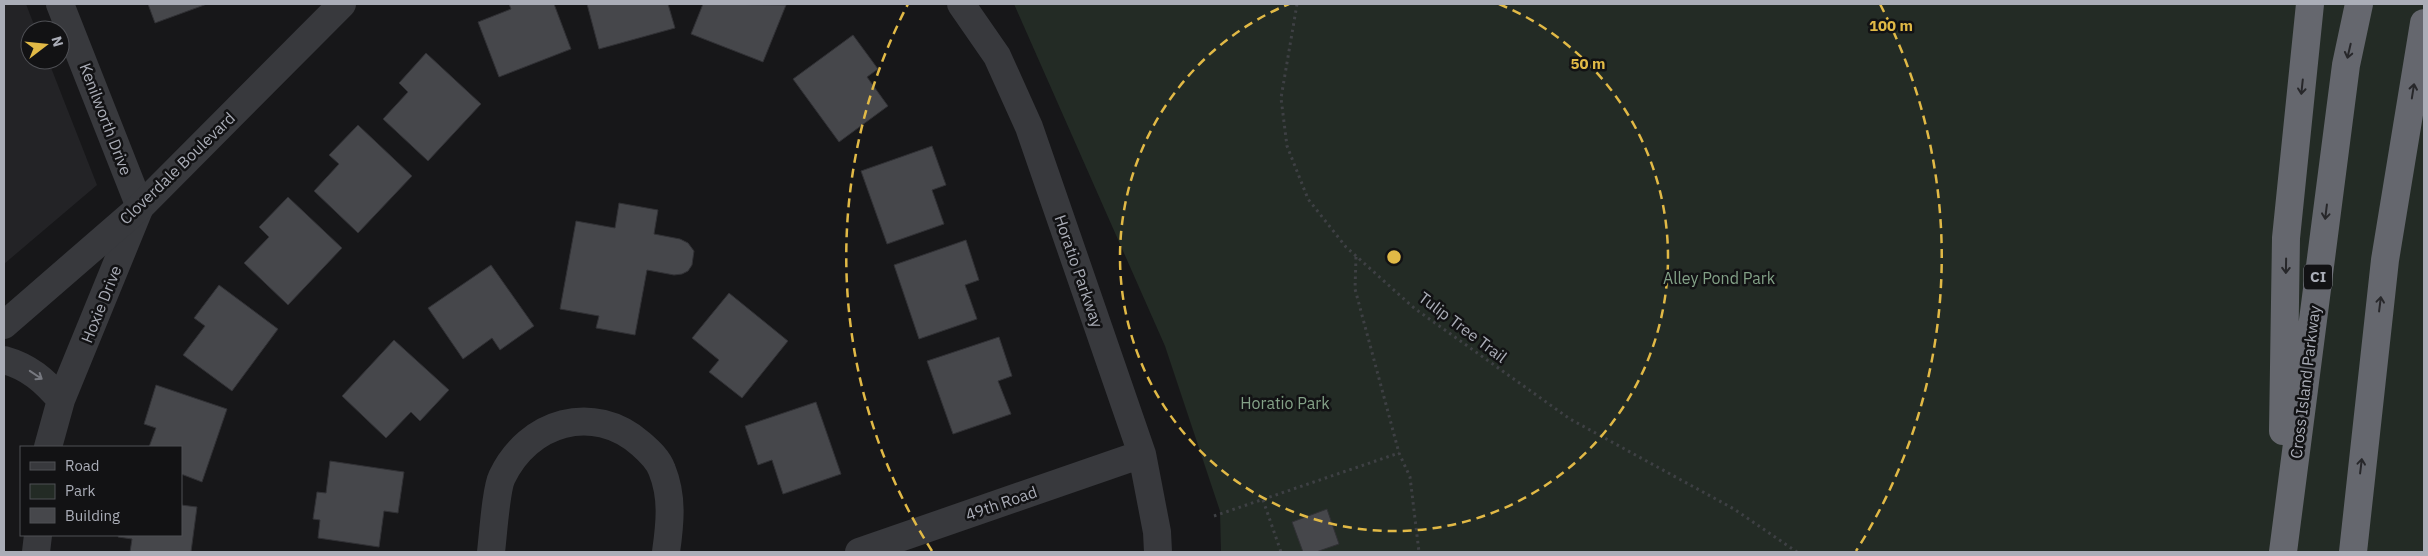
<svg xmlns="http://www.w3.org/2000/svg" width="2428" height="556" viewBox="0 0 2428 556" font-family="'IBM Plex Sans',sans-serif">
<style>
.built{fill:#232326}
.green{fill:#232b25}
.building{fill:#46474b;stroke:#313135}
.lines{fill:none;stroke-linecap:round;stroke-linejoin:round}
.path{stroke:#3e4044;stroke-width:3;stroke-dasharray:2.5 4;stroke-linecap:butt}
.minor{stroke:#38393d;stroke-width:28}
.tertiary{stroke:#38393d;stroke-width:28}
.motorway{stroke:#65676e;stroke-width:28}
.oneway{stroke:#27272a}
.oneway2{stroke:#777980}
.ring{fill:none;stroke:#e1b946;stroke-width:2.5;stroke-dasharray:9 6}
.labels{text-anchor:middle;stroke-width:5;stroke-linejoin:round;paint-order:stroke}
.shield{fill:#121214;stroke:#7c7e86;stroke-width:1}
.shield-label{font-size:15px;font-weight:bold;fill:#aaadb7}
.street-label{font-size:16px;fill:#aaadb7;stroke:#121214}
.park-label{font-size:16px;fill:#83a187;stroke:#121214}
.centre{fill:#e1b946;stroke:#121214;stroke-width:2.5}
.ring-label{font-size:15px;text-anchor:middle;font-weight:bold;fill:#e1b946;stroke:#121214;stroke-width:5;stroke-linejoin:round;paint-order:stroke}
</style>
<rect width="100%" height="100%" fill="#171719"/>
<path class="built" d="M4 4H26L36 30H30V60H48L97 185 4 264Z"/>
<path class="green" d="M1014 4H2424V552H1221L1220 511 1165 346Z"/>
<path class="building" d="M148 4H207L155 23Z
M509 4H554L571 49 499 77 478 22 511 9Z
M587 4H668L675 28 599 49Z
M703 4 786 5 763 62 691 34Z
M853 35 878 69 867 77 888 106 839 142 793 79Z
M426 53 481 104 428 161 383 119 408 92 399 83Z
M358 125 412 176 358 233 314 191 339 164 329 155Z
M932 146 946 185 932 190 944 224 887 244 861 171Z
M288 197 342 248 288 305 244 263 269 237 259 227Z
M619 203 658 210 654 234 680 239 688 243 694 251 692 265 688 271 682 274 674 275 647 270 635 335 596 328 599 316 560 309 576 221 615 228Z
M966 240 979 280 965 285 977 319 919 339 894 265Z
M491 265 534 326 500 350 492 338 463 359 428 308Z
M219 285 278 329 232 391 183 355 205 326 194 318Z
M729 293 788 341 742 398 709 372 719 360 692 338Z
M999 337 1012 376 998 381 1011 414 953 434 927 361Z
M394 340 449 390 420 421 411 412 386 438 342 396Z
M156 385 227 409 202 482 181 474V447H149L156 428 144 424Z
M816 402 841 474 783 494 772 460 758 465 745 426Z
M330 461 404 472 398 513 384 511 379 547 318 538 320 520 313 519 317 492 326 493Z
M181 505 197 507 191 552H130L132 539 118 537 119 535H181Z
M1327 509 1339 544 1316 552H1303L1292 522Z"/>
<g class="lines">
<path class="path" d="M1297 4 1281 98 1287 146 1308 199 1346 247 1414 308 1570 419 1734 509 1797 552
M1356 257 1355 289 1399 453 1410 477 1419 552
M1263 500 1281 552
M1214 516 1399 453"/>
<path class="minor" d="M961 4 997 56 1029 127 1142 454 1157 532 1158 552
M4 360C29 367 44 380 61 400
M48 447 61 400 140 207 60 4
M36 552 38 535
M491 552C493 536 496 489 502 477 528 422 593 402 641 444 649 451 658 459 662 470 673 497 670 524 666 552
M859 552 1142 454"/>
<path class="tertiary" d="M4 325 140 207 342 4"/>
<path class="motorway" d="M2283 431 2286 238 2310 4
M2283 552 2346 65 2359 4
M2353 552 2385 260 2424 23"/>
</g>
<defs><path id="oneway-shaft" d="M-6 0H5M1.5-3L5.5 0L1.5 3" fill="none" stroke-width="1.6" stroke-linecap="round" stroke-linejoin="round" transform="scale(1.25)"/></defs>
<g class="oneway">
<use href="#oneway-shaft" transform="translate(2349 51) rotate(103)"/>
<use href="#oneway-shaft" transform="translate(2302 87) rotate(96)"/>
<use href="#oneway-shaft" transform="translate(2413 91) rotate(-81)"/>
<use href="#oneway-shaft" transform="translate(2326 212) rotate(97)"/>
<use href="#oneway-shaft" transform="translate(2286 266) rotate(91)"/>
<use href="#oneway-shaft" transform="translate(2380 304) rotate(-83)"/>
<use href="#oneway-shaft" transform="translate(2361 466) rotate(-83)"/>
</g>
<use class="oneway2" href="#oneway-shaft" transform="translate(36 375) rotate(34)"/>
<g class="ring">
<path d="M1499 4A274 274 0 1 1 1289 4"/>
<path d="M932 551A548 548 0 0 1 908 4M1880 4A548 548 0 0 1 1856 551"/>
</g>
<g class="labels">
<rect class="shield" x="2304" y="264.5" width="28" height="25" rx="4"/>
<g class="shield-label">
<text x="2318" y="282">CI</text>
</g>
<g class="street-label">
<text transform="translate(106 119) rotate(69)" y="6">Kenilworth Drive</text>
<text transform="translate(177 168) rotate(-44)" y="6">Cloverdale Boulevard</text>
<text transform="translate(1079 271) rotate(71)" y="6">Horatio Parkway</text>
<text transform="translate(101 304) rotate(-68)" y="6">Hoxie Drive</text>
<text transform="translate(1463 327) rotate(37)" y="6">Tulip Tree Trail</text>
<text transform="translate(2305 382) rotate(-83)" y="6">Cross Island Parkway</text>
<text transform="translate(1001 503) rotate(-19)" y="6">49th Road</text>
</g>
<g class="park-label">
<text x="1719" y="284">Alley Pond Park</text>
<text x="1285" y="409">Horatio Park</text>
</g>
</g>
<circle cx="1394" cy="257" r="8" class="centre"/>
<g class="ring-label">
<text x="1891" y="31">100 m</text>
<text x="1588" y="69">50 m</text>
</g>
<rect width="2428" height="556" fill="none" stroke="#aaadb7" stroke-width="10"/>
<rect x="20" y="446" width="162" height="90" fill="#121214" stroke="#4f5055"/>
<rect x="30" y="462" width="25" height="8" fill="#38393d" stroke="#4f5055"/>
<text x="65" y="471" font-size="15" fill="#aaadb7">Road</text>
<rect x="30" y="484" width="25" height="15" fill="#232b25" stroke="#4f5055"/>
<text x="65" y="496" font-size="15" fill="#aaadb7">Park</text>
<rect x="30" y="508" width="25" height="15" fill="#46474b" stroke="#4f5055"/>
<text x="65" y="521" font-size="15" fill="#aaadb7">Building</text>
<g transform="translate(45 45) rotate(74)"><circle r="24" fill="#121214" stroke="#4f5055"/>
<path d="M0-4L9 19L0 12L-9 19Z" fill="#e1b946"/>
<text y="-8" font-size="14" font-weight="bold" text-anchor="middle" fill="#aaadb7">N</text>
</g>
</svg>
